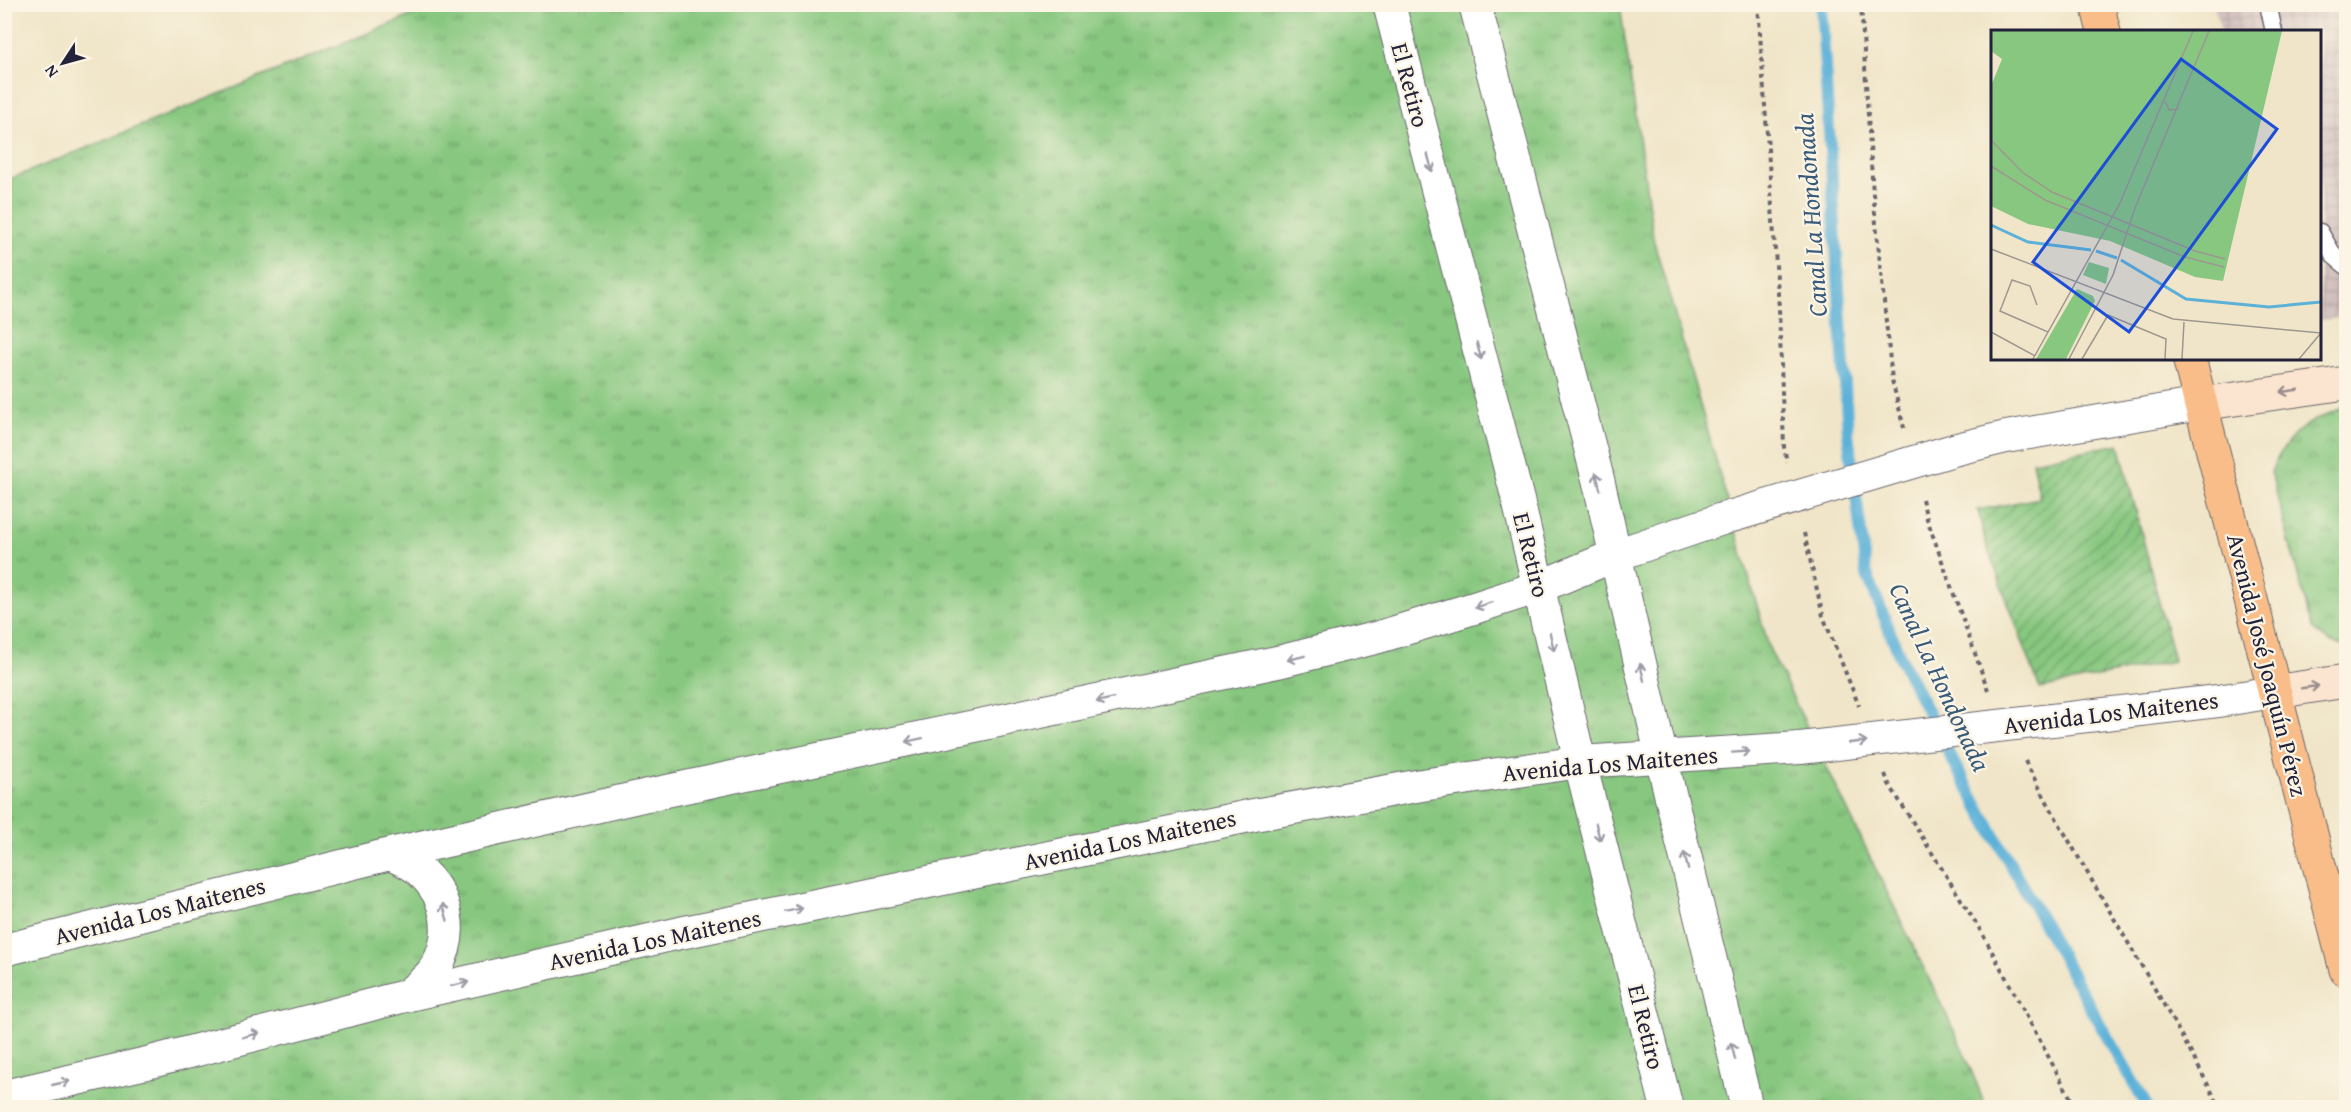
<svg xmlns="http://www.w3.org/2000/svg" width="2351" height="1112" viewBox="0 0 2351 1112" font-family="'Gentium Book Plus',serif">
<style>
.industrial{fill:url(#industrial-grid)}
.grass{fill:url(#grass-tufts);stroke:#54745d;stroke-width:1.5}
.garden{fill:url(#garden-furrows);stroke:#54745d;stroke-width:1.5}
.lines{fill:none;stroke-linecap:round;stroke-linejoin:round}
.stream{stroke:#5cb1d8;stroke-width:12}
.lane-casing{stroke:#6a666c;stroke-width:19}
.street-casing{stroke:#6a666c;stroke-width:34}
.secondary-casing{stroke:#6a666c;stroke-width:35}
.primary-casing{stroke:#6a666c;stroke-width:35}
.path{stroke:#6a666c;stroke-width:4;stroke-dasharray:4.5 4.5;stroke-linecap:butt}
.lane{stroke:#fff;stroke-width:16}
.street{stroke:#fff;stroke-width:32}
.secondary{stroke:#fce5d0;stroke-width:33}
.primary{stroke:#f8bd89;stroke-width:33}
.street-bridge-casing{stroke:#6a666c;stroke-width:34;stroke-linecap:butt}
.street-bridge{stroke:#fff;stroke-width:32}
.oneway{stroke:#9c9ca7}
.oneway2{stroke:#9a8d8d}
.labels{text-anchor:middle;stroke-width:4.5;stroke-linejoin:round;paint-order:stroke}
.street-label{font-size:24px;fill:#22223b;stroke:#fcf5e5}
.water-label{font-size:26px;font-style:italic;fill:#395b7a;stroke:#fcf5e5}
.inset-river{fill:none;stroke:#5cb1d8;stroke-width:3}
.inset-road{fill:none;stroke:#9e9790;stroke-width:1.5}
.view{fill:#1d4ed8;fill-opacity:0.15;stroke:#1d4ed8;stroke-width:3}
.inset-edge{fill:none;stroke:#22223b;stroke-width:3}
</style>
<defs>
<pattern id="industrial-grid" width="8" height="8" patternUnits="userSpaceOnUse" patternTransform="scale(1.5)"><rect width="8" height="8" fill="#d1bfbd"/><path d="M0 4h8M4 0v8" fill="none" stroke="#b3a4a3"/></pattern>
<pattern id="grass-tufts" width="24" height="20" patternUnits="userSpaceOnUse" patternTransform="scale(1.5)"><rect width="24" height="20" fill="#87c77f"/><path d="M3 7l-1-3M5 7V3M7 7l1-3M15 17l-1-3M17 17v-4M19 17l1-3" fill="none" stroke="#6ea169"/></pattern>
<pattern id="garden-furrows" width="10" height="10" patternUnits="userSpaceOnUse" patternTransform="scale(1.5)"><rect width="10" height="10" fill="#87c77f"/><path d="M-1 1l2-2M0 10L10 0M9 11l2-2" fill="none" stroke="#6ea169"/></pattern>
</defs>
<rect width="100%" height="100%" fill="#fcf5e5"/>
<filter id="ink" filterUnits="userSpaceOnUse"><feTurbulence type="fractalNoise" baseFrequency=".0167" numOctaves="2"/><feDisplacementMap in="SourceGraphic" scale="12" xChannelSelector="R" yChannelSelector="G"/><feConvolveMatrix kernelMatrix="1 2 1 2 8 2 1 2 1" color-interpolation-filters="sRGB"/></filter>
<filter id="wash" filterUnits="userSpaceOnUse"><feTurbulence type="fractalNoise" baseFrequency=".008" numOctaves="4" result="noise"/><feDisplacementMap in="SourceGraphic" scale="24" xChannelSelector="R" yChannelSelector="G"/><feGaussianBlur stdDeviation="1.35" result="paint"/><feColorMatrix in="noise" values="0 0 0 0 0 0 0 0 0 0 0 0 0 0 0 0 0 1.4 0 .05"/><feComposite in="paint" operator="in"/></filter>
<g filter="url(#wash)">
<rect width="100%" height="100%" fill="#f0e5c8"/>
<path class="industrial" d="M2214 5H2346V317L2320 320V32L2221 31Z"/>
<path class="grass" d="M440 4 1620 5 1654 242 1769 648 1960 1043 1986 1107 5 1108V181Z
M2346 407V647L2329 642 2312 628 2271 472C2288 432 2307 421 2346 407Z"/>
<path class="garden" d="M2119 444 2174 661 2040 689 1986 544 1978 510 2040 498 2032 461Z"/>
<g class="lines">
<path class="stream" d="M1821 4 1848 433 1866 572 1903 664 1956 767 2097 1019 2148 1108"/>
</g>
</g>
<g filter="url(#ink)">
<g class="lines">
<defs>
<path id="lane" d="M2268 4 2274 32
M2320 232 2334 256 2346 266"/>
<path id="street" d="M1389 4 1518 500 1580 762 1667 1108
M1475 4 1598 479 1668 785 1747 1108
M1957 449 2006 437 2200 404
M2052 720 2218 701 2274 692
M390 854C401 859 414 864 422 873 448 897 455 935 436 967 429 979 417 987 406 996
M4 950 390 854 643 796 1282 661 1379 637 1474 608 1539 587 1616 555 1722 519
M4 1096 151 1062 405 996 680 933 1254 815 1422 785 1580 762 1800 748"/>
<path id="secondary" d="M2200 404 2346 383
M2274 692 2346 681"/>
<path id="primary" d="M2097 4 2104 32
M2189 358 2346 970"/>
</defs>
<use href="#lane" class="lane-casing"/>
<use href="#street" class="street-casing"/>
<use href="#secondary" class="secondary-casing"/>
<use href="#primary" class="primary-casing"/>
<path class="path" d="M1758 4 1779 308 1784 447 1787 462
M1861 4 1873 194 1892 380 1904 428
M1922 499 1927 519 1988 690
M1804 533 1823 616 1859 706
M2025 761C2087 878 2159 989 2220 1108
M1885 774 1889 784 1982 933 2076 1108"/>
<use href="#lane" class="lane"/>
<use href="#street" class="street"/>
<use href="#secondary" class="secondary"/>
<use href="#primary" class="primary"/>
<defs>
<path id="street-bridge" d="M1722 519 1957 449
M1800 748 2052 720"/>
</defs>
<use href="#street-bridge" class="street-bridge-casing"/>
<use href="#street-bridge" class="street-bridge"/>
</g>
<defs><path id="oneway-shaft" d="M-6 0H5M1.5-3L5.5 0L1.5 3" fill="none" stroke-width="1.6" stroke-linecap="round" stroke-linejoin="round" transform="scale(1.5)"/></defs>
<g class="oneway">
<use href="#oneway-shaft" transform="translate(1430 163) rotate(75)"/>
<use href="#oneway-shaft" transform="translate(1479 351) rotate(75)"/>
<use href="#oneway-shaft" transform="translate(1598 481) rotate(-104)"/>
<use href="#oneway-shaft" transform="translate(1483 605) rotate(162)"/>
<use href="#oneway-shaft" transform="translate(1552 642) rotate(77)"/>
<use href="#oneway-shaft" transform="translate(1296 658) rotate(166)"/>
<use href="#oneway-shaft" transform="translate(1642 672) rotate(-103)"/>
<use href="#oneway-shaft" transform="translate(1105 700) rotate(168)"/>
<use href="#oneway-shaft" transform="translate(914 740) rotate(168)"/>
<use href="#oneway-shaft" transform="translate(1858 742) rotate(-6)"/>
<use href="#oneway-shaft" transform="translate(1741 752) rotate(-4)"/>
<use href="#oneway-shaft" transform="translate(1598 832) rotate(76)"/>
<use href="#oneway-shaft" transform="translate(1686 861) rotate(-104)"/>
<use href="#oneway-shaft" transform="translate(794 910) rotate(-12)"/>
<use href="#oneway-shaft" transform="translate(445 912) rotate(-106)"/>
<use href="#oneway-shaft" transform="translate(460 984) rotate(-13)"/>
<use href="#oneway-shaft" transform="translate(251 1035) rotate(-15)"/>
<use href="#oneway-shaft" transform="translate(1733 1051) rotate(-104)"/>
<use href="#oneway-shaft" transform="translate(61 1083) rotate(-13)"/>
</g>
<g class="oneway2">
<use href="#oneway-shaft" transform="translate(2289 391) rotate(172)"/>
<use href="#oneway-shaft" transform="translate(2310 687) rotate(-8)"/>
</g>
</g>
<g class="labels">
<g class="street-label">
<text transform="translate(1410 85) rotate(75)" y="8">El Retiro</text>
<text transform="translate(1531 555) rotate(76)" y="8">El Retiro</text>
<text transform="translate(2267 665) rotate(76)" y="8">Avenida José Joaquín Pérez</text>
<text transform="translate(2111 713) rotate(-7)" y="8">Avenida Los Maitenes</text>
<text transform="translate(1610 764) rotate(-5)" y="8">Avenida Los Maitenes</text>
<text transform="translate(1130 840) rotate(-12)" y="8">Avenida Los Maitenes</text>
<text transform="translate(160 911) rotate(-14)" y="8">Avenida Los Maitenes</text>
<text transform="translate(655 940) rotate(-12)" y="8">Avenida Los Maitenes</text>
<text transform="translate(1646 1027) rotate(76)" y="8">El Retiro</text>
</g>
<g class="water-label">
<text transform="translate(1811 215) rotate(-94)" y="9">Canal La Hondonada</text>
<text transform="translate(1940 677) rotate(65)" y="9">Canal La Hondonada</text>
</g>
</g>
<g transform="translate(1991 30)">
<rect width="330" height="330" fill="#f0e5c8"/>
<path d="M0 1H291L232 251 204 247 119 211 37 194 0 176V56L11 29 0 21ZM86 259 102 266 104 271 75 329H45Z" fill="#87c77f"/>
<path d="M98 232 118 238 115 254 92 245Z" fill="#87c77f"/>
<path class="inset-river" d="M0 195 37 212 100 220M105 221 126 228M130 230 195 269 278 277 330 272"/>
<path class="inset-road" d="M174 71 178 80 188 79M0 110 31 142 61 162 204 221 234 229M0 136 54 170 194 227 233 237M0 219 182 289 330 303M46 275 39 256 21 250 9 281 57 302M0 302 44 326M42 329 129 173 202 1M78 329 122 245 144 178 218 1M91 329 117 285 175 309 174 329M191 329 193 292M308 329 330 303"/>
<path class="view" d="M190 29 286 99 138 302 42 232Z"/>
<rect width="330" height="330" class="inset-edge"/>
</g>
<rect width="2351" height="1112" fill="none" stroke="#fcf5e5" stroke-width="24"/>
<g transform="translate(63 63) rotate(234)" stroke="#fcf5e5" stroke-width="4.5" paint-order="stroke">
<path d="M0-4.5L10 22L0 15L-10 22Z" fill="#22223b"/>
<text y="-9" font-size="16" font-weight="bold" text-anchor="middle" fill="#22223b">N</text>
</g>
</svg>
